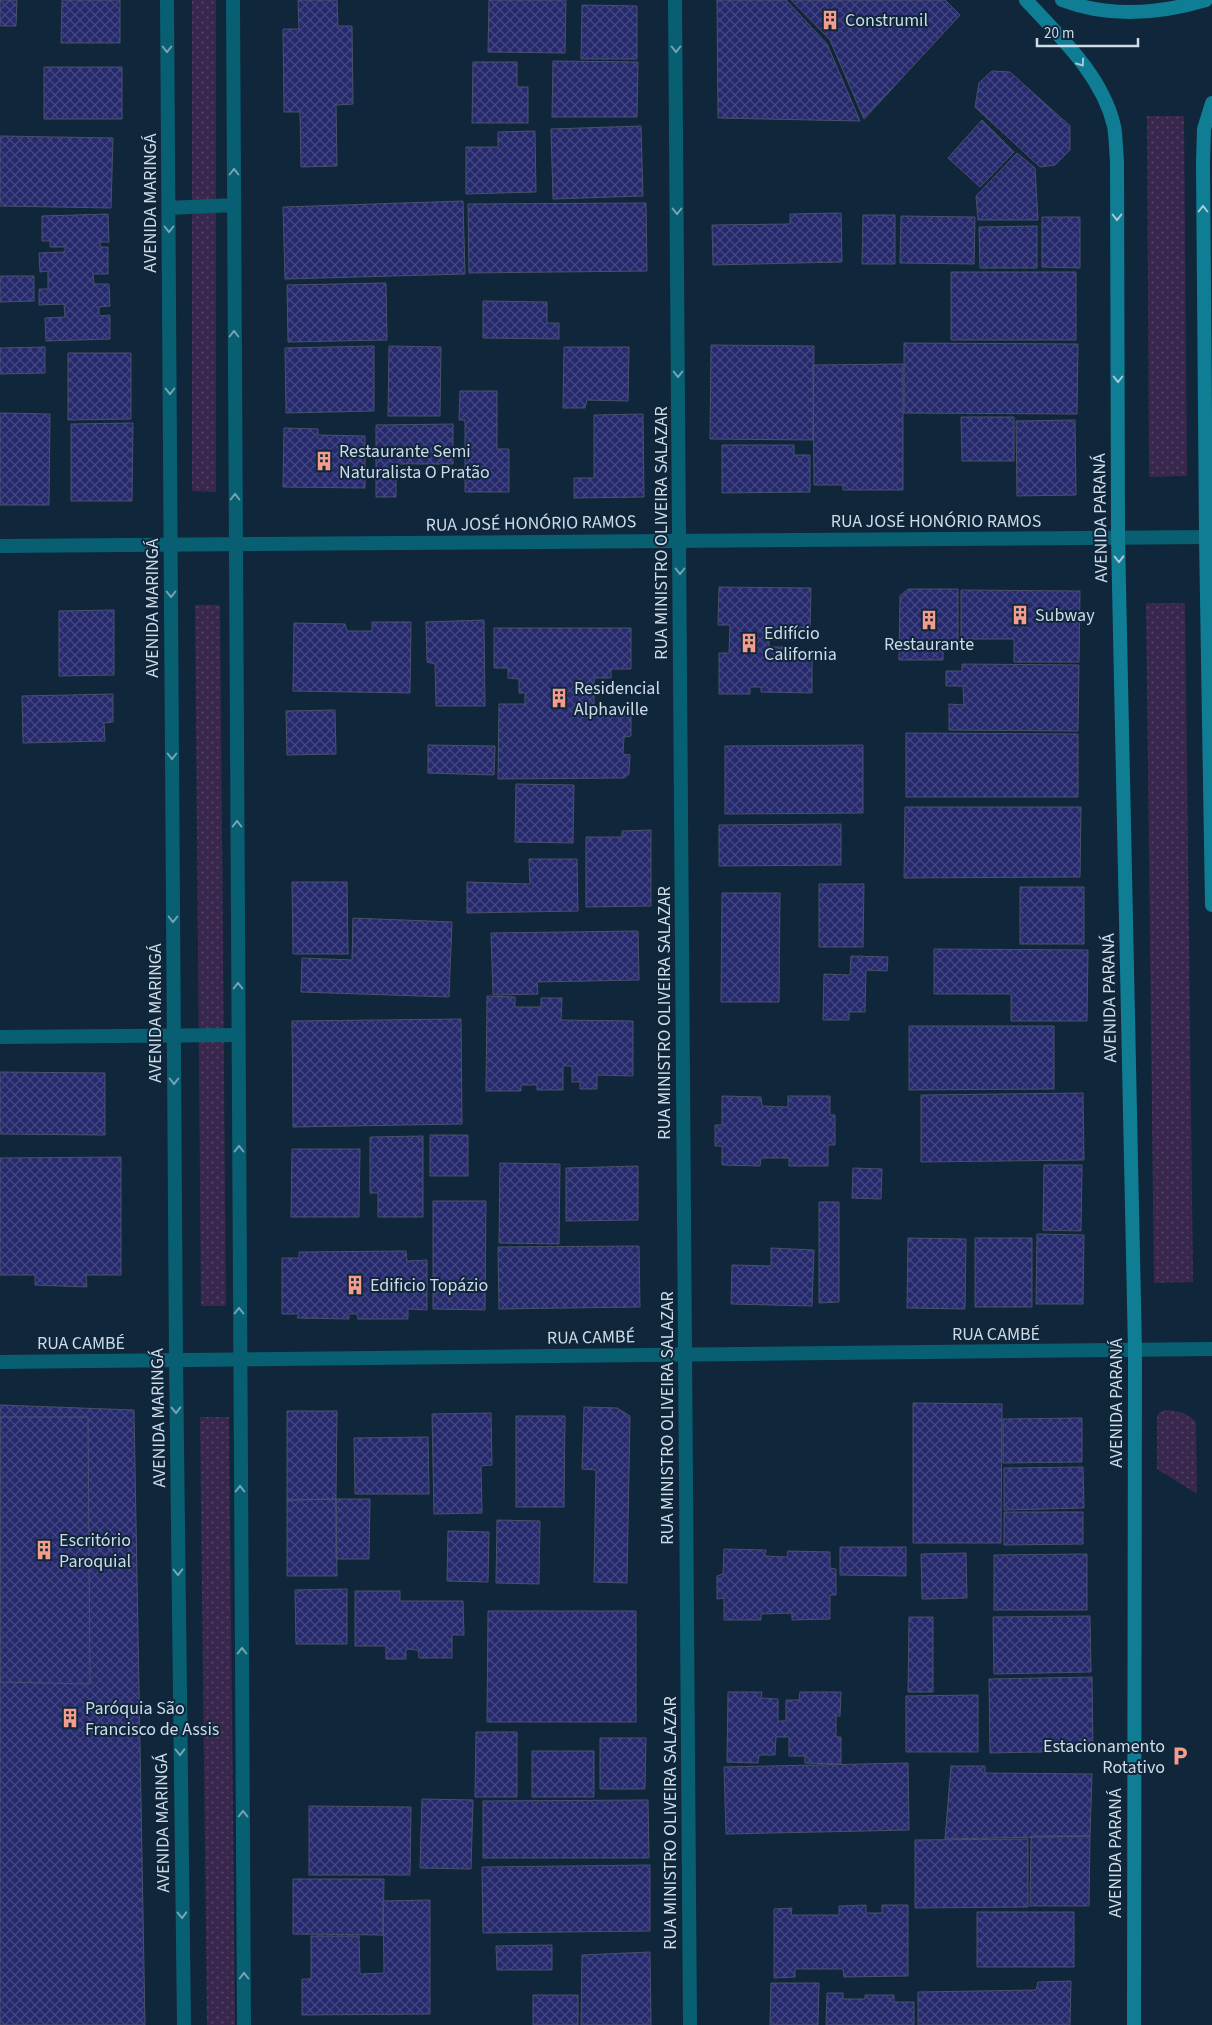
<svg xmlns="http://www.w3.org/2000/svg" width="1212" height="2025" viewBox="0 0 1212 2025" font-family="'Source Sans 3',sans-serif">
<style>
.grass{fill:url(#grass-dots)}
.building{fill:url(#building-cross-hatch);stroke:#4a506b}
.lines{fill:none;stroke-linecap:round;stroke-linejoin:round}
.service{stroke:#085f72;stroke-width:14}
.minor{stroke:#085f72;stroke-width:14}
.tertiary{stroke:#085f72;stroke-width:14}
.secondary{stroke:#0f7d94;stroke-width:14}
.oneway{stroke:#75a3b3}
.oneway2{stroke:#a8c8d7}
.labels{text-anchor:middle;stroke-width:4;stroke-linejoin:round;paint-order:stroke}
.poi-label{font-size:18px;fill:#cedbe8;stroke:#10263a;text-anchor:start}
.street-label{font-size:18px;fill:#cedbe8;stroke:#10263a}
</style>
<defs>
<pattern id="grass-dots" width="8" height="8" patternUnits="userSpaceOnUse" patternTransform="scale(1.25)"><rect width="8" height="8" fill="#39274d"/><path d="M2 2h.1M6 6h.1" fill="none" stroke="#544667" stroke-width="1.8" stroke-linecap="round"/></pattern>
<pattern id="building-cross-hatch" width="8" height="8" patternUnits="userSpaceOnUse" patternTransform="scale(1.25)"><rect width="8" height="8" fill="#262a6d"/><path d="M0 0l8 8M0 8l8-8" fill="none" stroke="#444882"/></pattern>
</defs>
<rect width="100%" height="100%" fill="#10263a"/>
<path class="grass" d="M192 0H216V492L192 491Z
M1147 116H1184L1187 476 1149 477Z
M1146 603H1185L1193 1282 1154 1283Z
M195 605H220L226 1306H201Z
M1165 1410C1178 1411 1188 1413 1196 1422L1197 1494 1157 1469V1417L1159 1413Z
M200 1417H229L235 2025H207Z"/>
<path class="building" d="M0 0H17L16 26H0Z
M62 0H120V43H61Z
M298 0H337L338 26H352L353 104 336 105 337 166 301 167 300 112H284L283 29H299Z
M489 0H566L565 53 488 52Z
M717 0H786L827 44 860 121 718 118Z
M791 0H870L830 40Z
M870 0H945L960 15 864 119 830 40Z
M582 5 637 6V59H581Z
M553 61 638 62 637 117H552Z
M473 62H517V87H528V123H472Z
M44 67H122V119H44Z
M992 71 1010 72 1070 126V150L1055 165 1040 167 975 107 979 83Z
M982 120 1014 152 980 187 948 158Z
M641 126 643 196 553 199 551 129Z
M535 131 536 192 466 194V147H498V132Z
M0 136 113 138 111 208 0 206Z
M1017 153 1035 168 1038 220H978L976 196Z
M463 201 465 274 285 279 283 207Z
M646 203 647 271 469 273 468 204Z
M841 213 842 262 713 265 712 225 790 224V214Z
M108 214 109 242H100V247H108V274H93L94 284H109L110 306 99 307V316L110 315V339L46 341 45 318 65 317 64 304 39 305V289H48V271L40 272 39 253 65 252V247H50V241H42V216Z
M863 215H895V264H862Z
M901 216 975 217 974 264 900 263Z
M1042 217H1080V268L1042 267Z
M1037 226V268H980L979 227Z
M951 272H1076V340H951Z
M0 276H34V301L0 302Z
M386 283 387 340 288 342 287 285Z
M483 301 547 302V323H559V339L483 338Z
M904 343 1078 344 1077 414 904 413Z
M711 345 814 346 813 440 710 439Z
M374 346V411L286 413 285 348Z
M389 346 441 347 440 416H388Z
M45 347V373L0 374V348Z
M564 347H629L628 401 587 400 585 408H563Z
M68 353H131V419L68 420Z
M903 364V490H843V485H814L813 365Z
M460 391H497V449H509V492H465V420H459Z
M0 413 50 414 49 505H0Z
M643 414 644 497 574 498V478H594V415Z
M961 417H1014V461H962Z
M1075 420 1076 495 1017 496 1016 421Z
M133 423 132 501H71V424Z
M453 424V464H396V497H376V425Z
M284 428 318 429V435L365 436V488L283 487Z
M722 445H794V455H810V492L722 493Z
M719 587 811 588 810 628H794V640H769V647H794V653L812 654V693L761 692V687H750V694H719V653H729L730 625H718Z
M908 589H958V645H943V660H899L900 596Z
M961 590 1080 591 1079 662H1014V639H961Z
M114 610V675L59 676V611Z
M484 620 485 706H436L435 664 427 662 426 622Z
M372 622H411L410 693 293 691 294 623 345 624 347 631H372Z
M494 628H631V669H611V678H594V706L631 707V736L624 737 623 754 630 755 629 774 624 778 498 779 499 704H525V693H519V679L508 678V668H494Z
M962 664 1079 665 1078 731 949 730V704L964 705 963 686H946V671H962Z
M113 694V722L104 723 105 741 23 743 22 696Z
M335 710 336 754 287 755 286 711Z
M906 733 1078 734V797H906Z
M428 745 495 746 494 775 428 773Z
M863 745V813L725 814V746Z
M516 784 574 785 573 843 515 842Z
M905 807H1081L1080 877 904 878Z
M841 824V865L719 866V825Z
M651 830V906L586 907V837H622V831Z
M529 859H577L578 911 467 913V882L530 884Z
M292 882H347L348 954H293Z
M819 884H864L863 947H819Z
M1020 887H1084V944H1020Z
M722 893H780L779 1002H721Z
M353 918 452 922 449 997 301 992 302 958 352 960Z
M638 931 639 980 537 982 538 994 493 995 491 933Z
M934 949 1088 950 1087 1021H1011V994H934Z
M851 956 888 957 887 971 866 970 865 1012H849V1020H823L824 974 850 975Z
M487 996 515 997V1007H541V998H562L561 1020 633 1021V1076L597 1075V1089H580V1082H572V1066H563V1090H537V1085H521V1091H486Z
M461 1019 462 1124 293 1127 292 1021Z
M909 1026H1054V1089L909 1090Z
M0 1072 105 1073V1135L0 1134Z
M1083 1093 1084 1160 921 1162V1095Z
M722 1096 761 1097 762 1106 788 1107V1096H830V1115H835V1145H828V1166H789V1158H761L760 1166 722 1165V1146H715V1125H722Z
M430 1135H468V1176H430Z
M423 1136V1217H378V1193H370V1137Z
M292 1149H360L359 1217H291Z
M121 1157V1275H86L87 1287 35 1285V1275H0V1158Z
M500 1163 560 1164 559 1244 499 1243Z
M1044 1165H1082L1081 1231 1043 1230Z
M638 1166V1220L566 1221V1168Z
M853 1168 882 1169 881 1199 852 1198Z
M433 1201H486L485 1310 433 1309Z
M819 1202H839V1302L819 1303Z
M1037 1234 1084 1235 1083 1304H1036Z
M908 1238 966 1239 965 1309 907 1308Z
M975 1238H1032V1307H975Z
M639 1246 640 1307 499 1309 498 1247Z
M771 1248 814 1250 812 1306 731 1304 732 1265 771 1266Z
M406 1251 407 1261 427 1260V1310L408 1309V1319H358L357 1314H349V1319L297 1318 299 1314H282V1258H299V1252Z
M913 1403 1002 1404 1001 1543H913Z
M0 1405 134 1410 145 2025H0Z
M584 1407 617 1408 630 1416 627 1583 594 1582 596 1470 582 1469Z
M287 1411H337L336 1499 287 1500Z
M491 1413 492 1465 481 1466 482 1513 434 1514 432 1414Z
M516 1416H565L564 1507H516Z
M0 1417H88L90 1684 0 1682Z
M1082 1418V1462L1003 1463V1419Z
M428 1437 429 1494H355L354 1438Z
M1083 1467 1084 1508 1004 1510V1468Z
M336 1499 337 1576H287V1500Z
M336 1499H370L369 1559H336Z
M1004 1512H1083V1544L1004 1545Z
M497 1520 540 1521 539 1584 496 1583Z
M448 1531 489 1532 488 1582 447 1581Z
M840 1547H906V1576L840 1575Z
M724 1549 766 1550 765 1556 787 1557 788 1551 830 1552V1568L836 1569V1595H830V1619L792 1620V1613L761 1614V1620H724V1598L717 1599V1576L723 1574Z
M966 1553 967 1598 922 1599 921 1554Z
M1087 1554V1610H994V1555Z
M347 1589V1644H296L295 1590Z
M355 1591H400V1601H463L464 1635H452V1658H419L418 1650 406 1649V1659H386V1646H355Z
M488 1611H636V1722H487Z
M1090 1616 1091 1672 994 1674 993 1617Z
M909 1617H933V1692H908Z
M1092 1677 1093 1751 990 1753 989 1679Z
M728 1692H762L761 1698 778 1699V1721H786V1700H799L800 1692H841L840 1716H836V1737H841V1764L805 1763V1756H789V1737H776L775 1755H759L758 1763 727 1762Z
M978 1695V1752H906V1696Z
M476 1732H517V1797H475Z
M600 1738H646L645 1789H600Z
M532 1751H594V1797H532Z
M908 1763 909 1830 726 1834 724 1767Z
M951 1766H985V1773L1092 1774 1090 1836 945 1839Z
M422 1799 473 1800 471 1869 420 1868Z
M648 1800 649 1858H483V1801Z
M309 1806 411 1807 410 1875H309Z
M1031 1836H1090L1089 1906H1030Z
M1028 1839V1907L915 1908V1840Z
M650 1865V1931L483 1933 482 1867Z
M293 1879H384L383 1935 293 1934Z
M430 1900V2014L302 2015V1979H311V1936H359L360 1974 384 1973 383 1901Z
M866 1905V1913H882V1905H908V1976L844 1977 843 1969H795V1977L774 1978V1909L792 1908 791 1915H839V1906Z
M977 1912H1074V1967H977Z
M552 1945V1970H497L496 1946Z
M650 1952 651 2025H581L582 1955Z
M1071 1981 1070 2025H918V1992L1036 1990 1038 1982Z
M771 1983H819L818 2025H770Z
M827 1993H843V1999H865V1995H894V2002H914V2025H826Z
M533 1995H578V2025H533Z"/>
<g class="lines">
<path class="service" d="M0 1037 238 1035"/>
<path class="minor" d="M0 546 1212 537
M0 1362 1212 1349"/>
<path class="tertiary" d="M167 0 176 1361 184 2025
M233 0 244 2025
M675 0 690 2025
M168 208 234 205"/>
<path class="secondary" d="M1026 0C1060 37 1102 75 1114 126 1116 137 1116 150 1117 161L1118 538 1135 1351 1134 2025
M1062 0C1109 18 1159 14 1206 0
M1212 103 1204 129 1203 164 1206 537 1212 905"/>
</g>
<defs><path id="oneway-chevron" d="M-2-3.5L2.5 0L-2 3.5" fill="none" stroke-width="1.6" stroke-linecap="round" stroke-linejoin="round" transform="scale(1.25)"/></defs>
<g class="oneway">
<use href="#oneway-chevron" transform="translate(167 49) rotate(90)"/>
<use href="#oneway-chevron" transform="translate(676 49) rotate(90)"/>
<use href="#oneway-chevron" transform="translate(234 172) rotate(-90)"/>
<use href="#oneway-chevron" transform="translate(677 211) rotate(90)"/>
<use href="#oneway-chevron" transform="translate(169 229) rotate(90)"/>
<use href="#oneway-chevron" transform="translate(234 334) rotate(-90)"/>
<use href="#oneway-chevron" transform="translate(678 374) rotate(90)"/>
<use href="#oneway-chevron" transform="translate(170 391) rotate(90)"/>
<use href="#oneway-chevron" transform="translate(235 497) rotate(-90)"/>
<use href="#oneway-chevron" transform="translate(680 571) rotate(90)"/>
<use href="#oneway-chevron" transform="translate(171 594) rotate(90)"/>
<use href="#oneway-chevron" transform="translate(172 756) rotate(90)"/>
<use href="#oneway-chevron" transform="translate(237 824) rotate(-90)"/>
<use href="#oneway-chevron" transform="translate(173 919) rotate(90)"/>
<use href="#oneway-chevron" transform="translate(238 986) rotate(-90)"/>
<use href="#oneway-chevron" transform="translate(174 1081) rotate(90)"/>
<use href="#oneway-chevron" transform="translate(239 1149) rotate(-90)"/>
<use href="#oneway-chevron" transform="translate(239 1311) rotate(-90)"/>
<use href="#oneway-chevron" transform="translate(176 1410) rotate(89)"/>
<use href="#oneway-chevron" transform="translate(240 1489) rotate(-90)"/>
<use href="#oneway-chevron" transform="translate(178 1572) rotate(89)"/>
<use href="#oneway-chevron" transform="translate(242 1651) rotate(-90)"/>
<use href="#oneway-chevron" transform="translate(180 1752) rotate(89)"/>
<use href="#oneway-chevron" transform="translate(243 1814) rotate(-90)"/>
<use href="#oneway-chevron" transform="translate(182 1915) rotate(89)"/>
<use href="#oneway-chevron" transform="translate(244 1976) rotate(-90)"/>
</g>
<g class="oneway2">
<use href="#oneway-chevron" transform="translate(1081 63) rotate(55)"/>
<use href="#oneway-chevron" transform="translate(1203 209) rotate(-90)"/>
<use href="#oneway-chevron" transform="translate(1117 217) rotate(90)"/>
<use href="#oneway-chevron" transform="translate(1118 379) rotate(90)"/>
<use href="#oneway-chevron" transform="translate(1119 559) rotate(89)"/>
</g>
<defs>
<symbol id="building-bare" viewBox="-9 -9 18 18"><path d="M-4-6H4V6H1V3H-1V6H-4ZM-2.5-4.3h1.7v1.8h-1.7ZM.8-4.3h1.7v1.8H.8ZM-2.5-1h1.7V.8h-1.7ZM.8-1h1.7V.8H.8Z" fill="#f49d8d" stroke="#10263a" stroke-width="2.5" paint-order="stroke"/></symbol>
<symbol id="parking-bare" viewBox="-9 -9 18 18"><path d="M-3.5-5.5H1a3.5 3.5 0 0 1 0 7H-1V5.5H-3.5ZM-1-3.4V-.6H.8a1.4 1.4 0 0 0 0-2.8Z" fill="#f49d8d" stroke="#10263a" stroke-width="2.5" paint-order="stroke"/></symbol>
</defs>
<g fill-rule="evenodd">
<use href="#building-bare" x="816" y="6" width="28" height="28"/>
<use href="#building-bare" x="310" y="447" width="28" height="28"/>
<use href="#building-bare" x="1006" y="601" width="28" height="28"/>
<use href="#building-bare" x="915" y="606" width="28" height="28"/>
<use href="#building-bare" x="735" y="629" width="28" height="28"/>
<use href="#building-bare" x="545" y="684" width="28" height="28"/>
<use href="#building-bare" x="341" y="1271" width="28" height="28"/>
<use href="#building-bare" x="30" y="1536" width="28" height="28"/>
<use href="#building-bare" x="56" y="1704" width="28" height="28"/>
<use href="#parking-bare" x="1166" y="1742" width="28" height="28"/>
</g>
<g class="labels">
<g class="poi-label">
<text x="845" y="26">Construmil</text>
<text x="339" y="457">Restaurante Semi<tspan x="339" dy="21">Naturalista O Pratão</tspan></text>
<text x="1035" y="621">Subway</text>
<text x="764" y="639">Edifício<tspan x="764" dy="21">California</tspan></text>
<text x="929" y="650" text-anchor="middle">Restaurante</text>
<text x="574" y="694">Residencial<tspan x="574" dy="21">Alphaville</tspan></text>
<text x="370" y="1291">Edificio Topázio</text>
<text x="59" y="1546">Escritório<tspan x="59" dy="21">Paroquial</tspan></text>
<text x="85" y="1714">Paróquia São<tspan x="85" dy="21">Francisco de Assis</tspan></text>
<text x="1165" y="1752" text-anchor="end">Estacionamento<tspan x="1165" dy="21">Rotativo</tspan></text>
</g>
<g class="street-label">
<text transform="translate(150 203) rotate(-90)" y="6">AVENIDA MARINGÁ</text>
<text transform="translate(1100 518) rotate(-91)" y="6">AVENIDA PARANÁ</text>
<text x="936" y="527">RUA JOSÉ HONÓRIO RAMOS</text>
<text transform="translate(531 523) rotate(-1)" y="6">RUA JOSÉ HONÓRIO RAMOS</text>
<text transform="translate(661 533) rotate(-90)" y="6">RUA MINISTRO OLIVEIRA SALAZAR</text>
<text transform="translate(152 608) rotate(-90)" y="6">AVENIDA MARINGÁ</text>
<text transform="translate(1109 998) rotate(-91)" y="6">AVENIDA PARANÁ</text>
<text transform="translate(155 1013) rotate(-90)" y="6">AVENIDA MARINGÁ</text>
<text transform="translate(664 1013) rotate(-90)" y="6">RUA MINISTRO OLIVEIRA SALAZAR</text>
<text x="996" y="1340">RUA CAMBÉ</text>
<text transform="translate(591 1337) rotate(-1)" y="6">RUA CAMBÉ</text>
<text x="81" y="1349">RUA CAMBÉ</text>
<text transform="translate(1116 1403) rotate(-90)" y="6">AVENIDA PARANÁ</text>
<text transform="translate(158 1418) rotate(-91)" y="6">AVENIDA MARINGÁ</text>
<text transform="translate(667 1418) rotate(-90)" y="6">RUA MINISTRO OLIVEIRA SALAZAR</text>
<text transform="translate(162 1823) rotate(-91)" y="6">AVENIDA MARINGÁ</text>
<text transform="translate(670 1823) rotate(-90)" y="6">RUA MINISTRO OLIVEIRA SALAZAR</text>
<text transform="translate(1115 1853) rotate(-90)" y="6">AVENIDA PARANÁ</text>
</g>
</g>
<path d="M1037 38v8h101v-8" fill="none" stroke="#cedbe8" stroke-width="2.5"/>
<text x="1044" y="38" font-size="15" fill="#cedbe8" stroke="#10263a" stroke-width="4" paint-order="stroke">20 m</text>
</svg>
